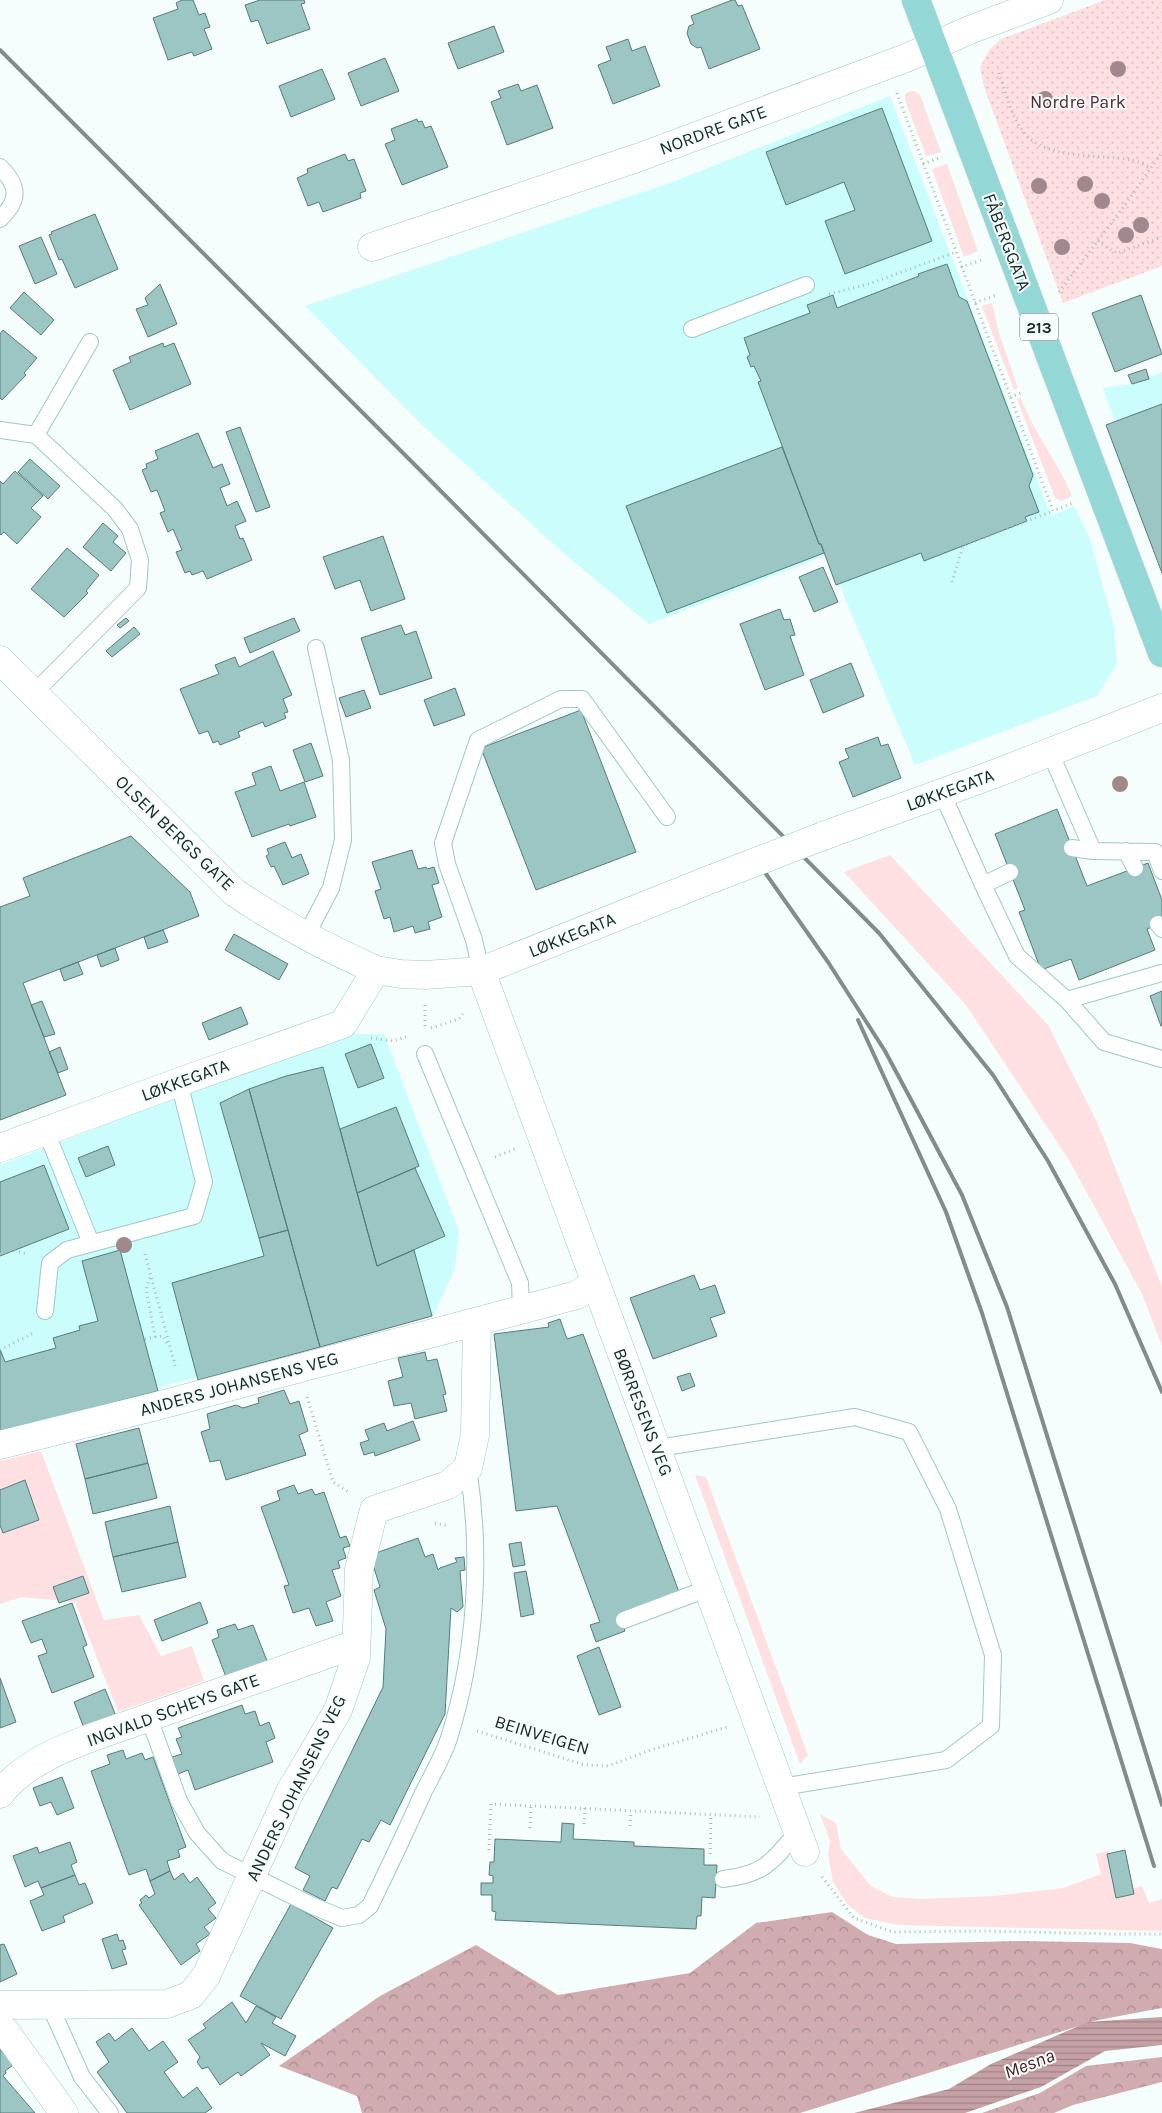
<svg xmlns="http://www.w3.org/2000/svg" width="1162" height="2113" viewBox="0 0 1162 2113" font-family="Karla,sans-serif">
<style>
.built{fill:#cafdfc}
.green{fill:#fee0e3}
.forest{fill:url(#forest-crowns)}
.park{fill:url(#park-dots)}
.water{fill:url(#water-rules)}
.building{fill:#9cc6c4;stroke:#567b7a}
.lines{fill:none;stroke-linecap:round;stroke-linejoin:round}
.service-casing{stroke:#a0c7c6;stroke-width:18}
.minor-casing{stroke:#a0c7c6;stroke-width:29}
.primary-casing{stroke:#d5d8d8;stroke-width:29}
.path{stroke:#aeb9b8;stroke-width:3;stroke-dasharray:1 4;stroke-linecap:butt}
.service{stroke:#fff;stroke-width:16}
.minor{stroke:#fff;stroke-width:28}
.primary{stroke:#93d7d7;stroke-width:28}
.rail{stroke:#818d8c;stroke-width:4}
.minor-bridge-casing{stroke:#a0c7c6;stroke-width:29;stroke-linecap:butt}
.minor-bridge{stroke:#fff;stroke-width:28}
.tree{fill:#a0888d}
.labels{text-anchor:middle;stroke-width:4;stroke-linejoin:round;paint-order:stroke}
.shield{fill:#f6fefd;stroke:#5b6867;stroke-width:1}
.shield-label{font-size:16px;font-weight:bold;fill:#182827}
.park-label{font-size:18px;fill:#5a2832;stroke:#f6fefd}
.street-label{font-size:18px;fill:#182827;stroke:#f6fefd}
.water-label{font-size:19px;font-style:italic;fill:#4a1a24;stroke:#f6fefd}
</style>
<defs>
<pattern id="forest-crowns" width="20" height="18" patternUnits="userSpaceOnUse" patternTransform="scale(1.25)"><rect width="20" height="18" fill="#d0abb0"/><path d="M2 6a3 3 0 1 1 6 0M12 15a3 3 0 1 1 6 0" fill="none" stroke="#a88b8f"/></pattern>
<pattern id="park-dots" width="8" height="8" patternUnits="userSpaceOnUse" patternTransform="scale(1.25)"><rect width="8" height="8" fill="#fee0e3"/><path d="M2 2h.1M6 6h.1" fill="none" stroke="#d9c0c3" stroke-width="1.8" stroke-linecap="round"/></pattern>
<pattern id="water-rules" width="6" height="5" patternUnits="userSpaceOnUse" patternTransform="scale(1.25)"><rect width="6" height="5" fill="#c5a0a5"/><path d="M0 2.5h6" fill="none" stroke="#9f8286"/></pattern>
</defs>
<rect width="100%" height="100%" fill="#f6fefd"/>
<path class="built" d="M890 96 1051 516 1074 506 1090 539 1114 626 1117 664 1097 696 915 765 827 555 649 624 568 557 421 424 305 306 670 183Z
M1162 372V553L1103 388 1137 383Z
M342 1034H384L459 1231 455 1268 434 1315 0 1429V1165Z"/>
<path class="green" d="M910 91H915L920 95 941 152 926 156 905 100V94Z
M947 164 978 251 964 257 932 169Z
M992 303 999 333 1018 388 1014 390 982 306Z
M1021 398C1034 434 1058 461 1072 496L1062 501 1055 498 1017 399Z
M890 855 1048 1025 1098 1124 1162 1287V1346L1142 1294 1069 1160 966 1005 844 872Z
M41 1451 104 1620 139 1615 161 1656 192 1646 204 1681 118 1712 75 1602 21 1597 0 1604V1461Z
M695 1475 706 1477 808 1755 800 1764Z
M820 1814 836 1823 841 1849 871 1886 892 1897 920 1899 994 1896 1063 1888 1101 1874 1096 1854 1108 1851 1116 1892 1142 1886 1149 1903 1162 1899V1931L898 1925 865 1918 847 1904 833 1882 828 1855 830 1841Z"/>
<path class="forest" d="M832 1912 868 1935 896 1944 1022 1941 1130 1943 1162 1949V2008L1098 2020 800 2113H362L357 2096 279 2066 380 1996 476 1945 558 1995 690 1973 756 1923Z
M1162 2057V2082L1073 2105 1054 2113H982L1040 2093 1086 2066Z"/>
<path class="park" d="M1105 0H1162V266L1063 303 984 87 980 67 990 49 1001 39Z"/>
<path class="water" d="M1162 2017V2045L1105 2051 1041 2087 965 2113H854L949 2089 991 2064 1088 2022Z"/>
<path class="building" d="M182 0H193L199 15 205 13 210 27 204 29 212 49 194 56 192 52 168 60 153 18 178 9 176 3Z
M260 0H304L305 3 301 4 310 29 267 44 258 20 251 22 245 5Z
M732 0H735L738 6 742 5 760 49 709 69 701 47 697 48 691 44 687 33 689 26 694 24 691 16Z
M494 26 504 52 458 69 448 43Z
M628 39 632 51 645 46 660 86 613 104 598 65 611 60 606 47Z
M385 58 399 91 361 106 348 73Z
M322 69 335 99 291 117 279 86Z
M518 84 521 91 537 85 553 128 507 145 491 102 501 98 498 91Z
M882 108 932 241 845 274 825 221 855 210 844 182 786 205 766 152Z
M417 119 418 122 422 121 425 128 431 126 448 167 402 185 385 144 395 140 391 129Z
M345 154 348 161 354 159 366 191 360 193 361 198 323 212 319 202 308 206 297 178 308 173 307 169Z
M95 214 118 269 75 288 62 259 59 260 49 235 52 234 51 232Z
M41 237 57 274 35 284 19 246Z
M947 264 959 297 967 301 1033 475 1029 486 1039 512 1025 517 1027 521 924 561 921 553 836 585 821 544H819L758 382 761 381 754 366 751 367 747 357 750 355 744 338 810 313 807 305 833 295 837 308 919 276 918 274Z
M160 284 177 324 148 337 136 309 148 305 145 298Z
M24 292 54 320 41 335 10 308Z
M1141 295 1162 354 1115 372 1092 313Z
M3 330 37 358 24 373 26 375 2 400 0 398V334Z
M163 343 164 347 174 343 191 384 130 410 113 370 131 362 129 357Z
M1146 369 1149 379 1132 384 1128 375Z
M1162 404V573L1106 425Z
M240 427 270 507 256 512 226 432Z
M198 433 213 468 222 464 230 484 220 488 227 506 237 501 246 521 235 526 240 539 243 538 252 560 207 579 203 571 192 575 190 571 185 573 176 552 182 550 173 529 168 532 160 513 165 511 157 490 151 492 142 470 147 468 146 464 158 459 155 451Z
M782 447 819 544H821L824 553 667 613 626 506Z
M30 459 60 486 48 499 18 472Z
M15 471 43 496 31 508 41 517 17 544 4 532 1 535 0 534V481L3 484Z
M103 523 118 536 113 542 126 553 111 571 83 547Z
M383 536 405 599 371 611 360 580 335 589 323 557Z
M67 548 99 575 86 591 88 593 64 617 31 589Z
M823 567 838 602 814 612 799 577Z
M780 609 784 620 790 619 795 635 790 636 804 675 765 690 740 624Z
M126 618 129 621 120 628 117 625Z
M294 618 300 631 250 653 244 638Z
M401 625 405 635 416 631 432 678 380 695 361 638Z
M134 627 140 634 112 657 106 651Z
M273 651 292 695 283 699 288 712 284 713 286 718 265 727 263 722 238 732 240 737 220 745 218 741 213 743 208 731 199 734 180 689 219 674 215 665 235 657 239 667Z
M851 663 864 696 823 713 810 680Z
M455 688 465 715 434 726 424 700Z
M364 690 371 708 346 717 339 698Z
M581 710 636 852 536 890 481 748Z
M878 737 881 746 888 744 901 778 853 797 839 762 849 758 845 749Z
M311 743 323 776 305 782 293 750Z
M271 766 280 791 304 782 316 817 290 826 289 824 252 837 235 792 256 785 252 773Z
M1057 809 1087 886 1148 863 1162 900V923L1147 929 1155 950 1079 980 1071 959 1041 970 1019 912 1025 910 995 834Z
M131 836 190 892 199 916 23 983 66 1095 0 1120V907L30 896 23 878Z
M285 842 292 858 301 854 309 874 283 885 274 866 271 867 266 856 269 854 267 849Z
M412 850 418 869 426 867 427 869 434 867 439 883 432 885 442 917 428 922 430 929 415 933 413 926 394 932 390 917 384 919 375 891 381 889 372 862Z
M163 930 168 942 148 949 144 937Z
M234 934 288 964 279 980 225 950Z
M115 948 119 960 101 967 97 955Z
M78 962 83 974 64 981 60 969Z
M1162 991V1026H1161L1150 996Z
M42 1001 55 1034 44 1037 31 1005Z
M241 1007 248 1024 209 1040 202 1023Z
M371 1044 384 1078 358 1088 345 1054Z
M60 1047 68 1069 58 1073 49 1052Z
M323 1067 377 1266 414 1250 432 1316 320 1347 249 1089 286 1076Z
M249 1089 288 1230 259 1238 220 1103Z
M396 1107 419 1166 357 1193 340 1129Z
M108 1146 115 1165 86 1177 78 1158Z
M44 1165 69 1229 0 1256V1182Z
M415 1168 445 1236 377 1266 357 1193Z
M288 1230 320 1347 198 1380 172 1283 264 1256 259 1238Z
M120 1250 158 1391 0 1432V1349L5 1362 56 1348 53 1338 80 1330 79 1326 98 1321 82 1261Z
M694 1275 700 1290 715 1285 725 1313 710 1318 717 1336 653 1359 630 1298Z
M560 1319 567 1339 583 1334 679 1592 619 1614 625 1631 596 1642 590 1625 600 1622 557 1506 516 1511 494 1334 549 1327 548 1323Z
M425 1352 427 1361 437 1359 446 1394 443 1395 447 1411 415 1419 411 1403 394 1406 388 1381 403 1377 398 1358Z
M690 1373 695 1386 682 1391 677 1377Z
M284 1390 290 1404 299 1401 308 1431 299 1435 306 1455 226 1480 220 1460 210 1462 201 1432 210 1429 207 1414 236 1405 243 1408 259 1403 258 1398Z
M413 1421 420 1440 375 1456 374 1452 364 1455 360 1443 369 1440 365 1430 384 1423 387 1431Z
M139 1428 148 1463 85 1479 76 1444Z
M148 1463 157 1498 93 1514 85 1479Z
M25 1480 39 1520 3 1533 0 1525V1490Z
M294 1485 298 1494 312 1489 315 1495 324 1492 340 1538 346 1536 350 1546 343 1548 346 1558 338 1561 340 1568 332 1570 341 1596 326 1602 333 1621 316 1626 309 1608 293 1613 284 1586 289 1585 261 1507 280 1500 277 1491Z
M170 1506 178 1542 113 1557 105 1522Z
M418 1538 425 1557 433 1554 438 1570 440 1568 457 1562 455 1558 464 1557 465 1570 460 1571 463 1607 457 1612 451 1608 445 1714 390 1825 381 1820 369 1842 362 1839 337 1889 332 1887 325 1901 303 1890 310 1876 295 1868 383 1687 386 1629 374 1590 380 1587 374 1568 376 1553Z
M178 1542 186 1577 122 1592 113 1557Z
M521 1542 525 1565 513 1567 509 1544Z
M526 1571 534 1614 521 1617 514 1573Z
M83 1576 89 1593 59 1603 53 1587Z
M200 1602 208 1623 162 1641 154 1620Z
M72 1603 87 1645 83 1647 94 1677 52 1693 38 1656 47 1653 42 1639 31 1643 22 1621Z
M235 1624 238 1630 253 1625 267 1661 226 1677 212 1640 219 1637 217 1630Z
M599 1647 621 1707 599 1715 577 1656Z
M0 1678 16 1722 0 1728Z
M105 1689 116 1716 84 1728 74 1702Z
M242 1705 245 1714 255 1711 260 1726 269 1722 275 1738 266 1742 273 1762 195 1790 188 1770 178 1774 172 1757 182 1754 176 1739 182 1737 178 1728Z
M123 1750 126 1759 142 1753 145 1760 153 1757 186 1847 178 1850 180 1857 167 1861 170 1871 150 1881 146 1869 129 1875 91 1771 110 1764 107 1755Z
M62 1777 74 1808 57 1815 51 1802 40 1806 33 1788Z
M562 1823 574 1824 573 1839 634 1842V1846L704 1849V1865H717L715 1898 702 1897 701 1916H697L696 1929 495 1920 496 1912 492 1911V1895H481V1883H493V1876L489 1875 490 1862H494L495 1839 561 1842Z
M70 1842 77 1862 71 1865 75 1875 41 1888 38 1881 25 1887 13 1856 37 1847 39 1853Z
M1125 1850 1134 1894 1116 1898 1107 1854Z
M170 1871 174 1880 183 1873 190 1883 197 1877 216 1903 208 1909 216 1918 204 1927 210 1934 196 1944 200 1951 181 1965 139 1905 142 1903 140 1900 146 1895 149 1898 155 1894 150 1881Z
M75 1875 79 1885 85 1883 93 1903 63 1916 65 1922 42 1931 30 1901 44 1895 41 1888Z
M291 1904 333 1928 281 2019 240 1996Z
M117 1934 119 1941 123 1940 126 1949 122 1950 127 1964 112 1969 102 1939Z
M4 1944 17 1974 0 1982V1945Z
M232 2002 246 2023 256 2006 276 2017 272 2023 296 2036 285 2056 261 2043 270 2055 241 2076 238 2072 220 2085 208 2067 202 2069 197 2062 200 2057 188 2040 206 2028 203 2024Z
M132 2028 149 2051 163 2041 178 2062 164 2072 183 2098 197 2087 212 2108 205 2113H127L97 2072 109 2062 96 2042 109 2033 115 2041Z
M0 2049 13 2065 5 2071 6 2073 3 2076 35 2113H0Z"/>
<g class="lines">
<defs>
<path id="service" d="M0 167C19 186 20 200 0 219
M692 329 806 285
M0 430 36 435
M33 694 138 588 140 560 130 529 115 509 36 435 90 342
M1050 752 1093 851 1155 852 1162 871
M942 793 983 885 1017 956 1067 1000 1104 1042 1162 1059
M1072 848 1093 851
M1126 851 1135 868
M983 885 1010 872
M1158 924 1162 929
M306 936 331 888 343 840 341 760 316 648
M481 971 474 940 447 864 443 843 478 740 561 699H582L667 817
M1067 1000 1162 973
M425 1054 520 1283 521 1310
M46 1131 91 1243
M45 1311 50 1263 67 1250 194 1216 204 1182 179 1082
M658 1448 855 1417 909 1432 948 1509 993 1655 991 1726 946 1760 782 1787
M624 1620 709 1588
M149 1718 179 1801 197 1833 222 1861 313 1906 342 1918 359 1915 370 1906C388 1869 406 1831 423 1793 432 1775 443 1757 449 1738 476 1653 482 1555 468 1468
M723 1879C764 1875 773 1861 798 1831
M50 2006 82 2077 110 2113"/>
<path id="minor" d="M372 247 640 157 906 58 972 29 1049 0
M0 660 234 892C279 923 327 948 376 970
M823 836 997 773 1162 708
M481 971 805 1852
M0 1148 179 1082 343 1024 376 970 401 974 425 975 481 971 714 878
M0 1445 153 1407 577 1295 594 1283
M0 1794C32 1752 99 1736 147 1718 217 1693 286 1669 356 1644
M0 2005 167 2004 191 1995 206 1976 290 1792 338 1710 356 1658 359 1570 374 1510 448 1485 468 1468 475 1435 477 1322
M5 2031 64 2113"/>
<path id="primary" d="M916 0 1162 653"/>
</defs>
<use href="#service" class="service-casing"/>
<use href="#minor" class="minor-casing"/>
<use href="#primary" class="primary-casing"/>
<path class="path" d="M999 73C1006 93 1011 117 1025 134 1049 160 1100 154 1132 160 1138 161 1145 165 1150 167
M897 93 1053 511 1073 503
M923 164 942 157
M1098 241 1112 251 1118 253 1162 237
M961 267 982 260
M1059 292 1125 205 1162 152
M829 294 869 284 956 252
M975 303 996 295
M1010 397 1024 392
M952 582 963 546 1053 511
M425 1005V1029
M431 1028 459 1019 463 1014
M371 1038 393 1041 406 1037
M495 1157 515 1149
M0 1254 13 1250 26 1254
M145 1254 176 1369
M155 1337 163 1336 168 1345
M145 1339 155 1337 146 1289 150 1277
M0 1350 33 1333
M307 1397 333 1482 350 1493
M435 1523 448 1526
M477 1731 585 1765 608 1766 651 1750 727 1727
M584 1824 585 1808
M630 1826 631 1811
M530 1828 531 1806
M489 1850 491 1804 760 1817
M710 1854 711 1814
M822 1877 854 1918 893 1932 983 1931 1114 1934H1162
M472 2113 484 2094 555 2061 646 2040 740 2045 804 2043 845 2033 1100 1982 1162 1967"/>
<use href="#service" class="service"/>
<use href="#minor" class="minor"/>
<use href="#primary" class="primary"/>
<path class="rail" d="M0 50 419 469 879 933 993 1075 1048 1161 1115 1284 1162 1392
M752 854 828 962 885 1051 962 1195 1007 1307 1162 1805
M858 1020 946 1212 982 1313 1154 1866"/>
<defs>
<path id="minor-bridge" d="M714 878 823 836"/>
</defs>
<use href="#minor-bridge" class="minor-bridge-casing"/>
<use href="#minor-bridge" class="minor-bridge"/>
</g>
<g class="tree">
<circle cx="1118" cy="69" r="8"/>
<circle cx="1045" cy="99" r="8"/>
<circle cx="1085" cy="184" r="8"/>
<circle cx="1039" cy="186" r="8"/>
<circle cx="1102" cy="201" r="8"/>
<circle cx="1141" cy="225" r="8"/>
<circle cx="1126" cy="235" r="8"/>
<circle cx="1062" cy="247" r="8"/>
<circle cx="1120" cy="784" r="8"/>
<circle cx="124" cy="1245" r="8"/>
</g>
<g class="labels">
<rect class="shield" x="1020" y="313.5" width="38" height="27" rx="4"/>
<g class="shield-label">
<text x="1039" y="333">213</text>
</g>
<g class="park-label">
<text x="1078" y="108">Nordre Park</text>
</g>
<g class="street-label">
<text transform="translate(713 130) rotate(-20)" y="6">NORDRE GATE</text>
<text transform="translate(1007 242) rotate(69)" y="6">FÅBERGGATA</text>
<text transform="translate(950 790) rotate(-20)" y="6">LØKKEGATA</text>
<text transform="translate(175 833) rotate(44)" y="6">OLSEN BERGS GATE</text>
<text transform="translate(572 935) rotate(-22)" y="6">LØKKEGATA</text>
<text transform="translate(185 1080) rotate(-20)" y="6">LØKKEGATA</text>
<text transform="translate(239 1384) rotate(-15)" y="6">ANDERS JOHANSENS VEG</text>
<text transform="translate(643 1412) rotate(69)" y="6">BØRRESENS VEG</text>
<text transform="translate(173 1710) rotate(-20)" y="6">INGVALD SCHEYS GATE</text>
<text transform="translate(542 1735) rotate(17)" y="6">BEINVEIGEN</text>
<text transform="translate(296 1788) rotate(-64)" y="6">ANDERS JOHANSENS VEG</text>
</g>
<g class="water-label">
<text transform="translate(1029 2063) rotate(-21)" y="7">Mesna</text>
</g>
</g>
</svg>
